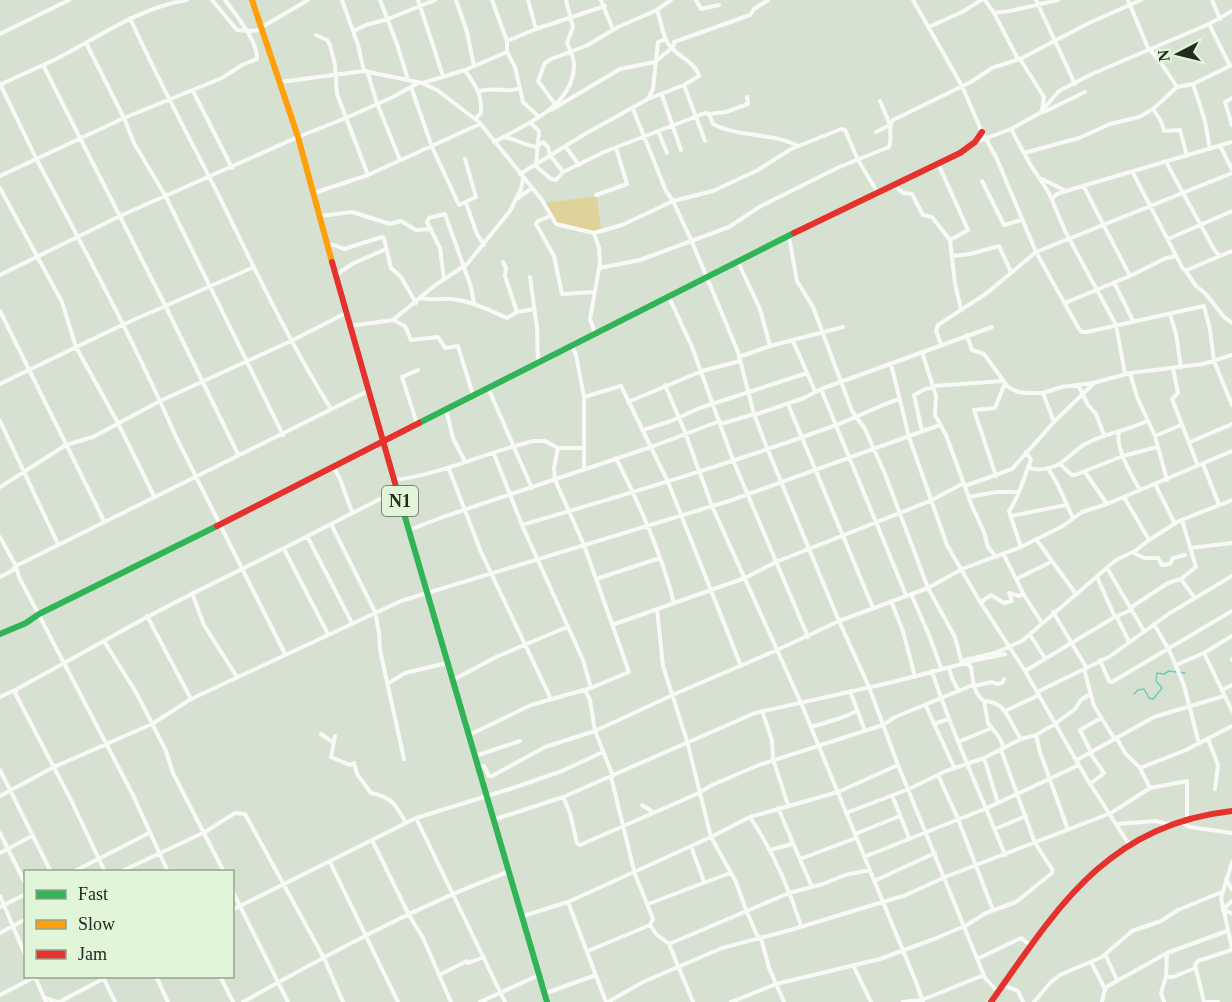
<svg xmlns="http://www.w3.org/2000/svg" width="1232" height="1002" viewBox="0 0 1232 1002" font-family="Georgia,serif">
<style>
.green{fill:#dfd29a}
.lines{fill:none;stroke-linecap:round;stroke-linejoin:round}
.stream{stroke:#6bccbd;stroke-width:1.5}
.street{stroke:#f9faf8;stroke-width:4}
.fast{stroke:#30b455;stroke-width:6}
.slow{stroke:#ff9f0a;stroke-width:6}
.jam{stroke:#e5322d;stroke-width:6}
.labels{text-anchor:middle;stroke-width:4.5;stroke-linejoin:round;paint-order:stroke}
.shield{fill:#e1f5d9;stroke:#5c6758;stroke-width:1.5}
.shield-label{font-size:18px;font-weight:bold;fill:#232a20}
</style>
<rect width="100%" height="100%" fill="#d7e1d2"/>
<path class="green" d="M597 196 601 230 593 232 556 223 546 203Z"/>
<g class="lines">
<path class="stream" d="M1134 694 1138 690 1144 689 1149 698 1153 699 1162 688 1156 681 1157 673 1164 674 1169 671 1185 673"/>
<path class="street" d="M212 0 237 30 247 31 262 30
M342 0 358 45 364 71
M380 0 397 44 408 80
M418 0 443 76
M456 0 467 32 474 66
M528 0 536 29
M601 0 613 30
M696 0 701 9 719 5
M913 0 962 86 982 132 997 159 1036 252 1079 329 1082 332H1087L1204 306 1210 330 1214 361 1232 405
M985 0 994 13 1018 59
M1036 0 1075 84
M1128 0 1148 48 1159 60 1177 87
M1212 0 1220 19
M994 13 1010 11 1058 0
M130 18C157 78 188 135 218 194 254 267 288 340 331 409
M1209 24 1230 66
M262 27 308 0
M929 27 964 11 981 0
M354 31 366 25 388 19 435 0
M0 34 69 0
M316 35 327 40 330 45 335 65 337 94 368 175
M507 41 536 29 605 6
M674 42 750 15 754 9 768 0
M86 43 124 118 134 143 166 197 283 435
M507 52 515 67 523 102 539 117
M1020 59 1044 97 1042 110
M43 65 166 307 238 454
M465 70C476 87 482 93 481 113L476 118
M367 71 377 103 400 160
M280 82 364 71 422 83 437 90 479 122 542 200 556 224 594 233 622 225 673 201 713 191 758 170 791 149 841 129 845 130 858 160 878 193
M423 83 465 70 507 52V41L492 0
M0 84C13 110 25 136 38 162 86 252 135 343 176 437L285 654
M1193 84 1205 121 1210 149
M0 85C20 75 40 67 60 57 102 35 139 8 187 0
M684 85 705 141
M411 87 432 147 459 205 476 197 465 159
M193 91 232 168
M479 91C497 86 507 94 520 88
M662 95 681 150
M1232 98 1225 102 1232 125
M648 99 653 89 658 42 666 39
M555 104 538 81 545 63 551 59 586 46 618 27 657 10 671 0
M633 109 666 191 673 201 692 242 738 352 754 414 767 448 839 621 869 687 898 765 985 978 998 992
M1153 109 1161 121 1164 131 1180 130 1187 156
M551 110 620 69 655 62 672 48 676 41
M1044 112 1085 92
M709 114 726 112 748 104 747 97
M530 123 539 131 536 165
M1011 129 1030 164 1049 193 1065 231 1116 325 1125 374
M658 131 667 153
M876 132 890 125 880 101
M503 137C515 138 525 146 537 147L543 142 548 147 550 155 563 172
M494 142C525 125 574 106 574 65 574 58 570 50 567 43L573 27 566 0
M976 142 1011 129 1040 113 1059 91 1092 74 1209 24 1232 11
M565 146 579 165
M1220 146 1232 169
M1024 153 1079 138 1110 124 1139 117 1153 109 1177 87 1193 84 1232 65
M1166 162 1215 251 1220 256
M938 163 968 230 950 240
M536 166 551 179 556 180 563 172 604 152 705 113 709 114 713 124C740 138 771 132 798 146
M1133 173 1183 269 1187 270 1232 251
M520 174 585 134 648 99 684 85 699 76C695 61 674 55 667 42 662 33 661 20 657 10
M0 176 124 118 222 78 242 65 257 59C258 41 235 14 225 0
M1042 179 1066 191
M982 181 1004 225 1021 220
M894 185 903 193 912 194 923 215 932 217 950 240 955 284 961 309
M1084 187 1130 276
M0 188 62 302 76 347 118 423 154 496
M314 193 368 175 480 124
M596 195 627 184 616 148
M518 198 532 188
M1052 199 1057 194 1066 191 1232 142
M466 203 477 234 484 245
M320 216 352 212 390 224 401 221 416 230 431 229
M550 216 538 221 536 224 554 256 562 294 595 292
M594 233 599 248 600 263 590 319 595 333
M789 237 797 281 813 307 852 411 865 429 885 474 928 588 955 637 962 664H968L971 667C973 680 973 693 984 701L988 723 999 737 1004 748
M1168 239 1232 211
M327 245H334L344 249 382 237 384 238 391 268 401 277 416 303
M953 256 970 254 999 246 1011 272
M503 262 506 268 505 276 517 312
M738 262 760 309 770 346
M599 268 640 260 729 227 761 206 837 168 889 147C893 138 887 128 893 120L971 82 992 68 1020 59 1089 23 1141 0
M1185 270 1196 286 1205 293 1224 317 1232 323
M337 274 352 264 386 249
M0 275 120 216 298 137 346 118 393 97 418 83
M530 277 537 328 538 363
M444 279 440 248 427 222 429 218 445 214 471 287 474 303
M1114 282 1133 321
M669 297 692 347 733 460 808 637
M422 298C432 301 442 298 451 299 472 301 489 310 507 318L517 312 534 309
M1065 303 1130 276 1166 258 1176 256
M0 311 104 521
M1170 314 1176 334 1181 368
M393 320 405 326 411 340 438 337 445 348 458 346 473 395
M350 326 393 320 434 286 467 264 510 211 521 189 523 179
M967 335 972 350 984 354 1008 387 1018 392 1027 393H1043L1062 387 1093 383 1130 373 1203 364 1232 355
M793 341 815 391
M941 344 936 331 938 325 987 293 1036 252 1232 173
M572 346 576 355 584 397V468
M922 352 936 396 935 415 946 435 972 506 984 532 988 547 996 557
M739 357 770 346 843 327
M891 364 909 437 947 545 979 600 1025 671 1087 779 1130 846
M1173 368 1178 393 1172 399 1198 466
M1130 373 1137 397 1155 436 1167 480
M0 384 122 325 254 267
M665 385 683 427 712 506 801 703 916 982 923 1002
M1078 385 1088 405 1096 414 1104 435
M933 386 1003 381
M488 388C503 421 517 455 532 488
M821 389 906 595
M1043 393 1054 422
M584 397 621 386 668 482 741 666
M628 402 702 371 740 361
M788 404 873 608
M446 410 453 438 465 462
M754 415 804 398 821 389 992 327
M0 421 58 544
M417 424 402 377 418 370
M721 424 754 414
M643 430 671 421 700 408 807 373
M922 431 914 395 925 389 933 388
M1119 432C1115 448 1132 476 1140 490
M1155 436 1181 425
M1190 442 1232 424
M494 454 522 525 583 660 591 688
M616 458C640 505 661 552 674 603
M1060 464 1072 475H1075L1123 456 1157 447
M1203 464 1219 505
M333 466 340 479 352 512
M1028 467C1036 471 1047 469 1055 466 1064 463 1076 449 1085 444 1105 433 1127 431 1147 421
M1048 468 1058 485 1073 518
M449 469 481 552 551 699
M1085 472 1107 504
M996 476 974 410 995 408 1005 383
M395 480C443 474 486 452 534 441H545L558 448H582
M1155 484 1175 524
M965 486 1012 469 1054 422 1093 384
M0 487 66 445 93 437 160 401 291 341 346 313
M396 491 331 524 375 612 379 633 380 650 404 759
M969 497 996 492H1018
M1124 497 1149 540
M1011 516 1066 505
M522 525C627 494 733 463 836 425 858 417 878 406 899 399
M409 530 443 517 651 447 720 421
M307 536 352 623
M0 537 16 566 19 577 133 795 168 872
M1036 539 1076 594
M1021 547 1009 511C1019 498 1024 476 1031 460L1026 452
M1190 548 1232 543
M284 549 328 634
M1134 553 1144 558H1158L1162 565 1170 564 1173 558 1185 555
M1004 555 1024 595 1042 623
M1107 568 1144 631
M0 577 13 570 16 566 368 391
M1097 577 1115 617
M596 579 660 558
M1016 579 1051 562
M1181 579 1194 597
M192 593 204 625 237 677
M911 594 929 635 941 668
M891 601 903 631 915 677
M981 602 991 595 1004 603 1012 601 1009 593 1019 596 1023 594
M1130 608 1168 583 1181 579 1196 567 1182 520
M657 609 663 666 687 741 711 837 736 882 746 910 757 935 761 938 769 968 784 1002
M1053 612 1086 667
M147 616 191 699
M1117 617 1129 642
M1154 624 1170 652 1184 685 1199 744
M612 625 745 578 776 562 930 501 964 483
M1030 635 1045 658
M104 641C177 598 256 564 331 524
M1204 653 1232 711
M1100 660 1109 681 1112 682 1232 611
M1232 660V659
M968 664 971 661 1005 654
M1176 665 1204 653 1232 636
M949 668 952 678 958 690
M1084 669 1094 706 1114 738
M932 671C952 734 981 794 1005 855
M1025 671 1113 618 1131 610
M453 680 496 657 567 627
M387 684 405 673 447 663
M974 686 992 682 997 684 1002 683 1004 679
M585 690 590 700 595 731 613 776
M1222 690 1232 685
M850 691 865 731
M1037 692 1109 657 1170 613 1232 576
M0 697 15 690
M984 701C1008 702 1009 723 1021 739
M926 706 954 767
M762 711 772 740 773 759 788 805
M1005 711 1039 695
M934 724 949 719
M811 727 841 718 857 711
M321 734 334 743
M469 735 531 705 591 688 629 672 584 545 555 480 554 468 558 448
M1036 735 1040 752 1068 830
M335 736 331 757 350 765 354 763 357 774 371 793C392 797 396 805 406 823
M1116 737 1125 753 1140 768 1150 788
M1208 739 1218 765 1215 789
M958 742 992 728
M1091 752 1080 730 1101 718
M1090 753 1104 773 1090 784
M475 756 520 741
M984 758 998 803
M1077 760 1154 717 1224 696
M479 767 484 766 489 776H492L545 747 595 731 677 693 777 650 839 621 928 588 962 569 1021 547 1063 526 1082 512 1107 504 1232 451
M1140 768 1186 750 1232 726
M0 770 51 872
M938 775 958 819 993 910
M611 777 635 874 653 919 650 925 656 934 669 944 693 1002
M892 795 909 838
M0 796 54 767 152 724 191 699 401 601 729 501 940 425
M563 797 570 813 577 843 580 845 699 793 712 785 759 765 883 725 895 717 973 685
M642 805 653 812
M778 808 812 887
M846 813 909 789 946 771 984 758 1021 739 1036 735 1055 724 1075 709 1081 700 1090 694
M750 817C772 850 789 888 801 926
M416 818 505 1002
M493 820 563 797 755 713 893 682 962 664 965 660 995 653 1022 641 1116 560 1135 551 1149 540 1179 521 1232 500
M1180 822 1190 827 1232 833
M1118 824 1156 821 1171 825
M995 829 1026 816
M0 833 26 885
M855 834 900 816
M372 840 409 915 423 938 451 1002
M691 846 704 882
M770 850 792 844
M0 853 32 836
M864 857 987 808 1079 765
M800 859 856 838
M330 862 398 1002
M1232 862 1221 898 1232 948
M73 872 149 833
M105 872 72 802 15 693 17 689 104 641 137 694 166 751 173 773 224 872
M120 872 205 832 235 813 245 814 324 958 343 1002
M1226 879 1232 890
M874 881 935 853
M232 890 288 1002
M0 896 26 957
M1232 901 1223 910 1232 913
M568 902 606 1002
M648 904 730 873
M0 907 26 894
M232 910 416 818 513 788 562 771 603 752
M523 916 568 902 711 837 750 817 838 792 898 765
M0 933 26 919
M669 944 789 893 823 884 845 875 870 870
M588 951 650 925
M1105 954 1117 980
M977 959 1021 938 1031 946
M1091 962 1105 989
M853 965 871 1002
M439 975 467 961 468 963 484 957
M156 976 168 1002
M220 976 233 1002
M35 977 46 1002
M103 977 115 1002
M1166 977H1173L1195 968
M1003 985 1018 991 1023 1002
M546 993 596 975
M0 995 35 977
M45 998 57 1002
M59 1002 103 979
M243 1002C329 954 416 906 508 872
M480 1002 539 975
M608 1002 643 982 722 948 787 931 906 895 945 877 1111 813 1150 788 1187 781V820
M731 1002 776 984 880 959 934 939 965 926 986 913 1016 902 1052 873V869L1035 843 1001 750
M903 1002 922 1000 984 975
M1034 1002 1051 982 1060 975 1102 957 1132 931 1161 921 1178 910 1222 892
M1102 1002 1105 989 1108 986 1167 953
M1164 1002 1161 993 1166 977 1167 953 1227 931
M1218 1002H1204L1195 965 1198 961 1232 950"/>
<path class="fast" d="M419 423 794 233
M395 483 547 1002
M0 634 26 623 39 614 217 526"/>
<path class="slow" d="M252 0 298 137 332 262"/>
<path class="jam" d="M794 233 960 153 975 142 982 132
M332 262 395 483
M217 526 419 423
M991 1002C1057 908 1107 825 1232 811"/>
</g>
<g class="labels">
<rect class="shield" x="382" y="486" width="36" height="30" rx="4.5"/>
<g class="shield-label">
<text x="400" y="507">N1</text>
</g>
</g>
<rect x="24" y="870" width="210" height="108" fill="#e1f5d9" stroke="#95a48f" stroke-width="1.5"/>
<rect x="36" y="890" width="30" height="9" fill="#30b455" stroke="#95a48f" stroke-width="1.5"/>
<text x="78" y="900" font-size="18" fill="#232a20">Fast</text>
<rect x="36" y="920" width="30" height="9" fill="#ff9f0a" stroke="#95a48f" stroke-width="1.5"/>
<text x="78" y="930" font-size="18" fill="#232a20">Slow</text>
<rect x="36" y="950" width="30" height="9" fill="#e5322d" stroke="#95a48f" stroke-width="1.5"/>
<text x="78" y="960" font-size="18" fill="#232a20">Jam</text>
<g transform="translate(1178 54) rotate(263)" stroke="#e1f5d9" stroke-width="4.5" paint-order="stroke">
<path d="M0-4.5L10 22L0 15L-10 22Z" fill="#232a20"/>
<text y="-9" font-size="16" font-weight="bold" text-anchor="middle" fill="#232a20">N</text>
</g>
</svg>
